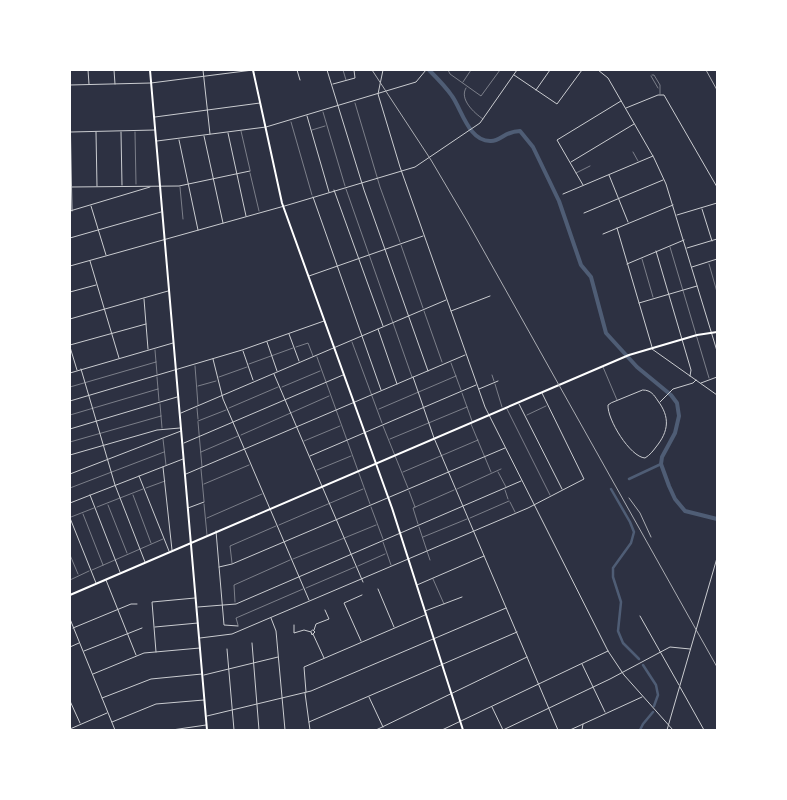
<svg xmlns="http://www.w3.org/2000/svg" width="787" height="800" viewBox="0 0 787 800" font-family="'Fira Sans',sans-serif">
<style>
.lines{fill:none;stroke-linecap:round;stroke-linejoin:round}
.canal{stroke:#4f5d75;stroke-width:2.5}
.river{stroke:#4f5d75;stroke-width:4}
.service{stroke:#caccd0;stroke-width:0.5}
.minor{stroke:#caccd0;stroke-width:1}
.tertiary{stroke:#caccd0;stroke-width:1}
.secondary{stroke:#fff;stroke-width:2}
.primary{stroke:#fff;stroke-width:2}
.rail{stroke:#abadb3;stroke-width:1}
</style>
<rect width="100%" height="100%" fill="#2d3142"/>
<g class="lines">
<path class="canal" d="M629 479 661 464
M611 489 630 522 634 532 631 543 613 568V577L621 602 618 631 623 643 639 659
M643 665 656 685 658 695 654 706
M640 730 643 724 653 712"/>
<path class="river" d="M429 70C437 78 446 87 452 96 462 110 469 142 491 141 501 141 505 131 520 131L533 147 559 201 581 265 591 277 606 333 637 367 671 395 677 403 679 416 675 433 662 457 661 464 669 486 675 499 685 511 717 519"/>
<path class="service" d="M343 70 346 80
M448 70 450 74 481 96 500 70
M652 75H654L660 85V94
M651 76 658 88
M463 82 471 70
M466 88C459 99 474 113 483 119
M355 103 380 187 400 242
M323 112 345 186
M291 122 312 195
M312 130 325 126
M241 131 250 170
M135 132 136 184
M633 152 638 161
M250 173 259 211
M576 173 590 166
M180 187 183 219
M346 189 412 377
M401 245 423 308
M670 247 709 378
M642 259 653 297
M709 264 717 292
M424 311 442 362
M352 342 382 423
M296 347 308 343 313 356
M155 350 157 374
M317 357 370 504
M451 363 461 390
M249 364 293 348
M195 366 198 405
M603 367 617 400
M492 375 494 381
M157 377 159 401
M219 377 247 367
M495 384 502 407
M198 386 216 381
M70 387 156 362
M282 387 320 371
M462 393 472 421
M160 404 162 428
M197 408 198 419
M229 408 278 387
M379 409 456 376
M507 409 550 495
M70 415 158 389
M527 415 546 406
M198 421 226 410
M198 422 202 467
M471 424 491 472
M383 426 408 488
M241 435 329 396
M163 439 166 465
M390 439 467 407
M304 441 340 426
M70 442 161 416
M201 452 238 436
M201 469 204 501
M317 470 351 456
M403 472 478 440
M498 472 506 487
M204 484 249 465
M70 488 164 452
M146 488 165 481
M457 489 501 469
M505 490 508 499
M409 491 415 507
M133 495 151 543
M510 502 515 512
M204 504 207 535
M108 505 127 553
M97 507 143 489
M371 507 383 539
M83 514 103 565
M71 517 94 508
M207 518 262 494
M470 518 509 501
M418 524 413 508 454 490
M279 525 363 489
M419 527 430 560
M423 537 467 519
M383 542 391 565
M70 555 78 574
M293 559 376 525
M232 563 230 546 276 526
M358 566 385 554
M92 570 163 539
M433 579 444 604
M70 580 89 571
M306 588 355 567
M235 602 234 585 290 560
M238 625 236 618 303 589"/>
<path class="minor" d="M88 70 89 84
M114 70 115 84
M203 70 210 134
M297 70 300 80
M327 70 364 190 428 371
M514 75 557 104 582 70
M333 84 355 78 354 70
M70 85 151 83 253 70
M536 90 550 70
M70 108 72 211
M626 108 658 95H664L717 187
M307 116 329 192
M155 117 260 103
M71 132 155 130
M96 132 97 186
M121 132 122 185
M228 133 246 216
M204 136 223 223
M179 140 198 230
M157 141 266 127 416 82 426 70
M571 162 634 124
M609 175 628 222
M583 185 557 140 621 101
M70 187 179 186 250 171
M334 190 383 326
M563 194 653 156
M313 197 381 390
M91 206 106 255
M702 209 712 241
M70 211 150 187
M584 213 663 180
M677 215 717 203
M617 228 652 347
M603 234 673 205
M70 238 161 212
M687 248 717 239
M656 251 691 370 690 376
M90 261 119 358
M627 264 684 240
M692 267 717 259
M309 276 423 236
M70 292 96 285
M144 299 148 349
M639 303 697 286
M451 311 490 296
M70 319 168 291
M378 329 397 384
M289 334 299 361
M267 342 277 371
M70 345 146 324
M70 347 77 370
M652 349 717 395
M243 351 253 380
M213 359 223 399 309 600
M81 369 115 485 145 562
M70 373 173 343
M274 374 363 582
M413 377 434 438 558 730
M701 383 717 377
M479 389 498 381
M643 390C651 390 654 395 658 401 670 417 669 431 656 447 653 451 650 455 645 458 630 457 607 419 608 405L611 403Z
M70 401 242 350 324 321
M660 402 673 389 693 383 696 380
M519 404 562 489
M181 413 446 300
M70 429 177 397
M184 443 343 375
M70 455 157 430 180 428
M310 456 476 385
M163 467 172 550
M70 474 181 431
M186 474 465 355
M139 476 169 551
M90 495 120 572
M70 503 183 459
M188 508 204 502
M70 518 96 583
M216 531 224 625 238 626
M219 567 232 564 505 448
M106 580 136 655
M417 585 484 556
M378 589 394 627
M198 607 236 604 521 481
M425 611 462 597
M640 616 679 685
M271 618 276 631 285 730
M294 625V633L304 630 311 632
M155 627 198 623
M73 628 131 604H137
M313 630 315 632 312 635 311 632Z
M314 630 316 624 329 619 325 610
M313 634 324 658
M200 638 232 634 528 508 584 479 542 393
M361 641 344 603 362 595
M252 643 259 730
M70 647 79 643
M227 649 234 730
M84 651 142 628
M156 652 152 602 195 598
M582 664 605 712
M93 674 144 653 200 648
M204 675 278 657
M306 692 304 667 425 615
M305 693 310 730
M369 697 383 727
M102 698 151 679 202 674
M70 701 80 723
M492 707 503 730
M207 716 311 691 506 608
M112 722 156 704 204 700
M309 722 517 632
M70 729 107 713
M376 730 527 657
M442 730 608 651
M503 730 610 679 670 647 690 649
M570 730 642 697
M582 730 583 724"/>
<path class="tertiary" d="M383 70 378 94 400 167 485 407 608 651 624 675 673 730
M598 70 608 78 654 158 666 184 717 351
M70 266 288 205 415 167 480 123 517 70
M70 619 115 730
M680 687 704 730
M172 730 206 725
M667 730 717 558"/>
<path class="secondary" d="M150 70 207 730
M70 595 629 355 697 335 717 332"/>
<path class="primary" d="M253 70 282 203 392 508 463 730"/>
<path class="rail" d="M372 70 431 160 467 221 717 667
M706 70 717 90
M629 498 640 513 651 537"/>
</g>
<rect width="787" height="800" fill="none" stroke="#ffffff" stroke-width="142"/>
</svg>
